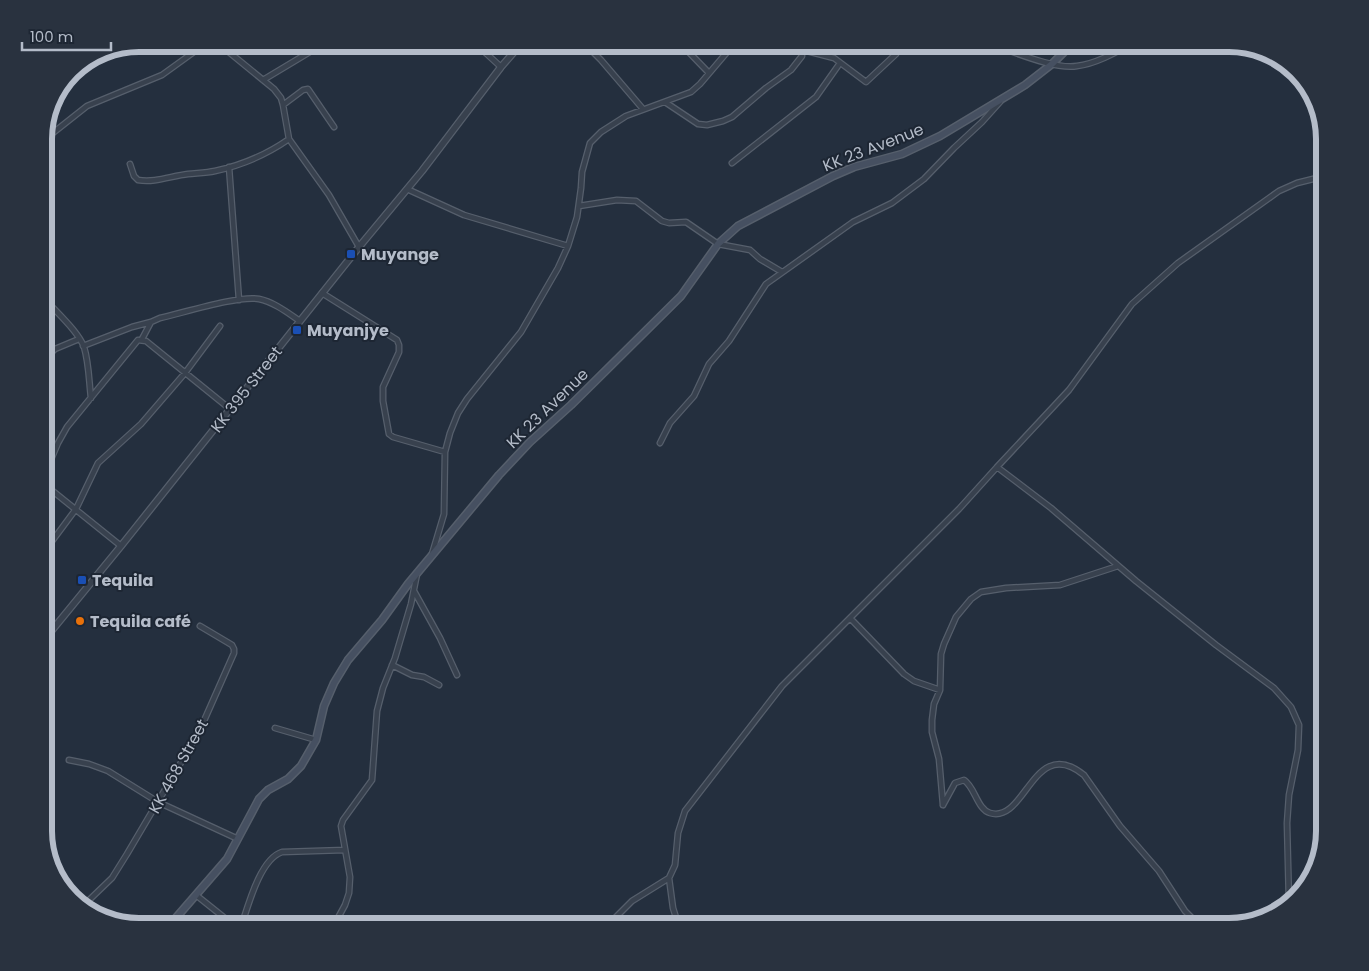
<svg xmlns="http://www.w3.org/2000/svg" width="1369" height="971" viewBox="0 0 1369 971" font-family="Poppins,sans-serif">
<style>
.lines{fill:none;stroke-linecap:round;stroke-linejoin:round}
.minor-casing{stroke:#565f6c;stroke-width:7}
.tertiary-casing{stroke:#565f6c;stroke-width:8}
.secondary-casing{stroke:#565f6c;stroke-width:9}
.minor{stroke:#38414e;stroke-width:4.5}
.tertiary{stroke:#38414e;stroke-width:5.5}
.secondary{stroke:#465061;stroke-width:6}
.transit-dot{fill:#1a4fb4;stroke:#1d2633;stroke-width:2}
.food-dot{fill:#e8710a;stroke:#1d2633;stroke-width:2}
.labels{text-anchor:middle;stroke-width:4;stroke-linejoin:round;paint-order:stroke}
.street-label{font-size:16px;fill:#b4bcc9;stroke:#1d2633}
.poi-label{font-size:16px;font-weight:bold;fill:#b4bcc9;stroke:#1d2633;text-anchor:start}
.rim{fill:none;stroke:#b4bcc9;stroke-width:6}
</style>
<rect width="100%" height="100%" fill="#242f3e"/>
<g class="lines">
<defs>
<path id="minor" d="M219 44 274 89 281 98 283 105 289 139 329 195 359 247
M476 44 501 67
M585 44 601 60 643 109
M681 44 709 73
M990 44C1012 51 1055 70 1077 66 1095 64 1115 53 1131 44
M803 50 834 58 866 82 896 54 902 44
M263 80 323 44
M665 102 698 124 707 125 723 121 732 117 766 88 791 70 802 56 801 44
M283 105 303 90 308 89 334 127
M44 140 87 106 162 75 205 44
M732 163 816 97 840 63
M130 164 134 176 138 180C155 183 171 176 188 174 197 173 206 173 215 171 243 165 266 155 289 139
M229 167 239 300
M407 189 464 215 568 246
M579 206 617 200 636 201 662 221 669 223 686 222 718 244 750 250 760 259 782 272
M322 293 397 340 399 345V352L383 387V401L389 434 393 437 445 452
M44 298C56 312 78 331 84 347 89 363 89 382 91 398
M142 339 151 322 160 318C183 313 239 295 259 299 274 302 288 313 300 321
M83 346 132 327 151 322
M44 360 55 349 79 339
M660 443 670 423 694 396 709 364 729 341 766 284 853 222 892 203 924 179 954 148 982 122 1000 102
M997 467 1069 390 1132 304 1178 263 1279 191 1297 183 1325 176
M44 476 58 443 67 427 138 340 146 341 230 409
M44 484 121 546
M44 552 76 509 98 463 141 424 185 373 220 326
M432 554 444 514 445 452 450 433 458 413 467 399 521 332 558 268 568 246 577 217 581 188 582 172 590 143 601 132 626 116 691 92 700 84 734 44
M414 591 440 638 457 675
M850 618 904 674 914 681 940 690
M392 665 412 675 424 677 439 685
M275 728 316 740
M69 760 89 764 108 771 158 802 238 839
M943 805 955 783 964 780C975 787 977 809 990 813 1026 824 1033 734 1084 775L1120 826 1159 871 1185 911 1192 918 1199 922 1219 927
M943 805 939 759 932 732V720L934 704 940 690 941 654 944 644 956 617 971 599 981 592 1006 588 1060 585 1118 566
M669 878 673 908 679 927
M196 895 236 927
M80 906 87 902 112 878 127 854 199 732 234 653V649L232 645 200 626
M241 927C248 906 260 859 282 852L345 850
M333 927 345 905 349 893 350 877 341 826 343 820 372 780 377 711 383 688 395 658 411 604 417 574
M609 927 615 918 632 901 669 878 675 865 678 833 685 811 782 686 959 509 997 467 1051 508 1136 581 1216 645 1274 688 1291 707 1299 725 1298 750 1289 795 1287 823 1289 903"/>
<path id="tertiary" d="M44 640 121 546 359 247 422 171 501 67 521 44"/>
<path id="secondary" d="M168 927 227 859 259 799 268 790 288 779 301 766 316 740 324 706 334 683 348 660 382 620 408 584 499 475 530 442 571 405 681 296 718 244 738 226 833 176 854 167 902 154 940 136 1025 85 1052 64 1072 44"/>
</defs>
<use href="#minor" class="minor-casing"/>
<use href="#tertiary" class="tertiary-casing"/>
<use href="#secondary" class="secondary-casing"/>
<use href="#minor" class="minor"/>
<use href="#tertiary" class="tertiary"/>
<use href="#secondary" class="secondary"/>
</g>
<g class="transit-dot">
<rect x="346" y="249" width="10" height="10" rx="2.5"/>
<rect x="292" y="325" width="10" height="10" rx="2.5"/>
<rect x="77" y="575" width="10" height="10" rx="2.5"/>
</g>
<circle class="food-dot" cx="80" cy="621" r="5"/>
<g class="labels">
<g class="street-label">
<text transform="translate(873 147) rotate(-21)" y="6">KK 23 Avenue</text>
<text transform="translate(246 389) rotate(-52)" y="6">KK 395 Street</text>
<text transform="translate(547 408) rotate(-44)" y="6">KK 23 Avenue</text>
<text transform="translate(178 766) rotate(-61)" y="6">KK 468 Street</text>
</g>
<g class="poi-label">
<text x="361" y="260">Muyange</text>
<text x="307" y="336">Muyanjye</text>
<text x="92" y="586">Tequila</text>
<text x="90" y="627">Tequila café</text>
</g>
</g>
<path d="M0 0H1369V971H0ZM139 52H1229A87 87 0 0 1 1316 139V831A87 87 0 0 1 1229 918H139A87 87 0 0 1 52 831V139A87 87 0 0 1 139 52Z" fill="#29323f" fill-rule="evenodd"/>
<path class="rim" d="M139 52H1229A87 87 0 0 1 1316 139V831A87 87 0 0 1 1229 918H139A87 87 0 0 1 52 831V139A87 87 0 0 1 139 52Z"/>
<path d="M22 42v8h89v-8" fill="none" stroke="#b4bcc9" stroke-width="2.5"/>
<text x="30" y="42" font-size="15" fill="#b4bcc9" stroke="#1d2633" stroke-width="4" paint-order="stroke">100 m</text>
</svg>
